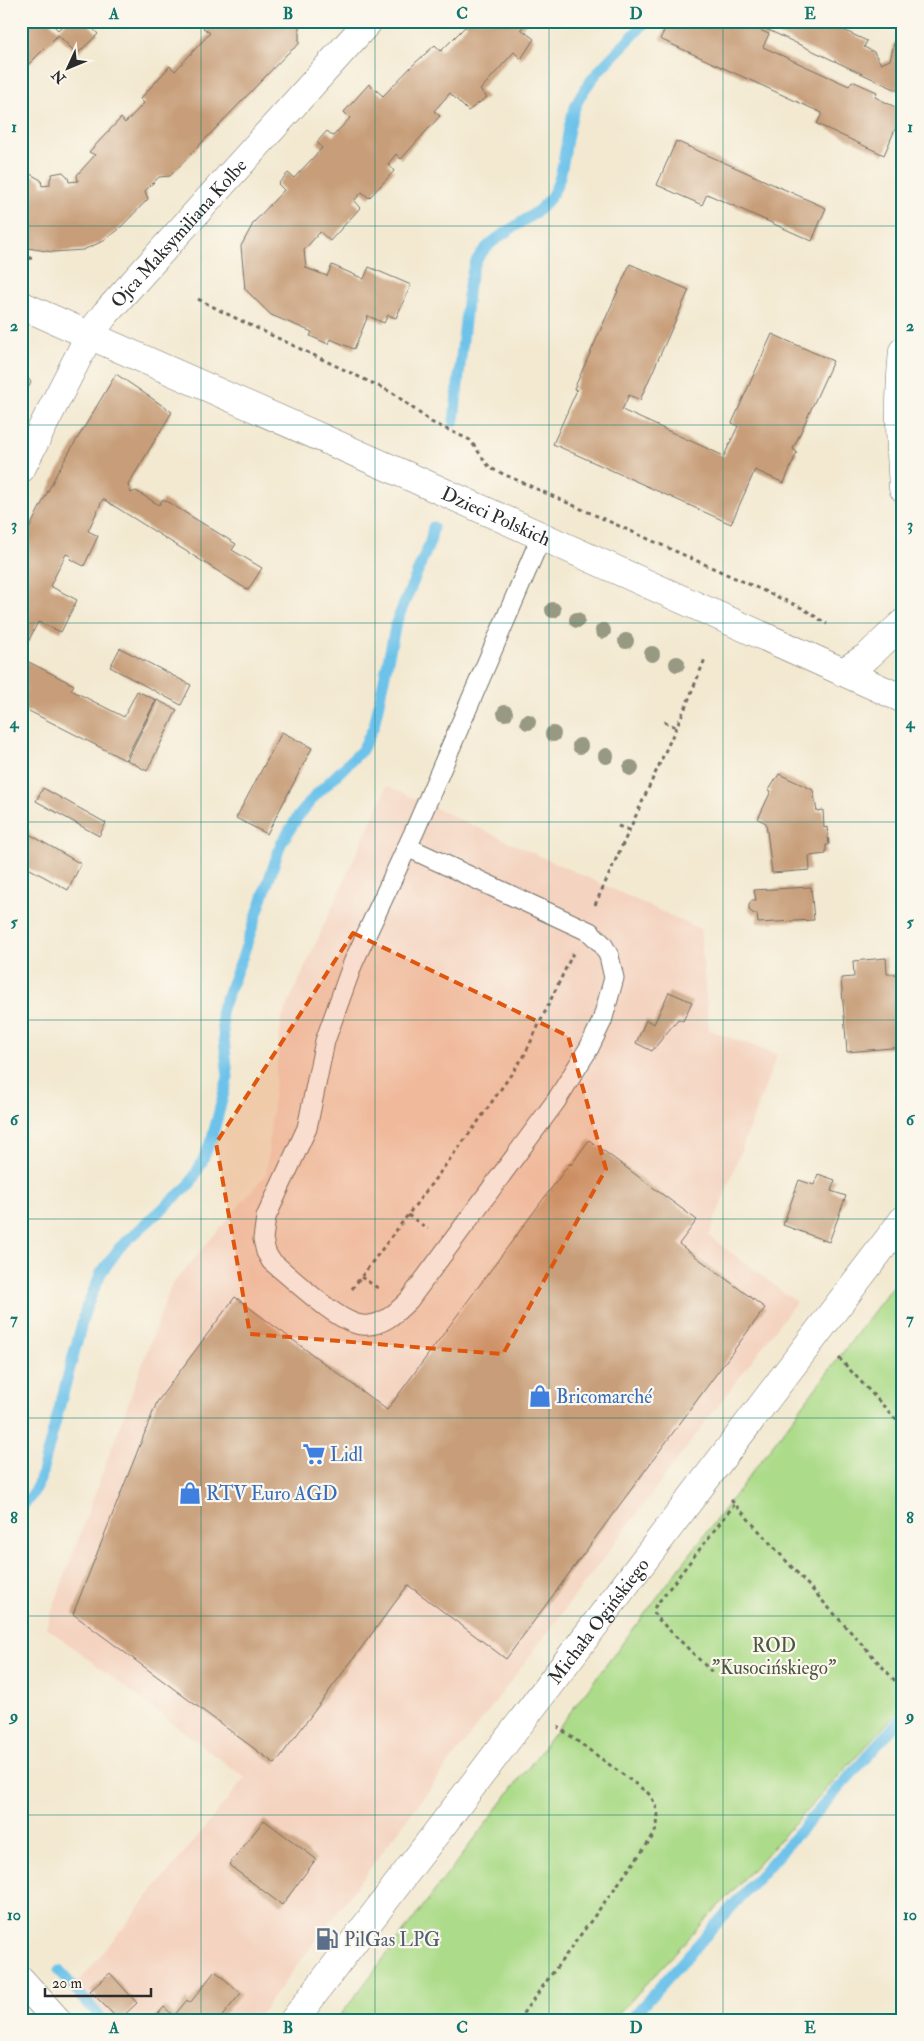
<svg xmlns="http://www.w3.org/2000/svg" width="924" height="2041" viewBox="0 0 924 2041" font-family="'IM FELL Double Pica',serif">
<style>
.built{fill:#f4d3c0}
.green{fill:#acdb89;stroke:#6c835a}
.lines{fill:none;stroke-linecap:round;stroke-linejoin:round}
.stream{stroke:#6dc2ea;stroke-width:11}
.building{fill:#c79e79}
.service-casing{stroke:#716e65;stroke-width:21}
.minor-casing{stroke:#716e65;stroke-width:29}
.tertiary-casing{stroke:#716e65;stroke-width:29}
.path{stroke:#716e65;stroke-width:3;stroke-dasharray:4 4;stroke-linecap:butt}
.service{stroke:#fff;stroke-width:19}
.minor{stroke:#fff;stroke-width:28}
.tertiary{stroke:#fff;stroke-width:28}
.tree{fill:#979982}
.marked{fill:#df570e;fill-opacity:0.2;stroke:#df570e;stroke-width:4;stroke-dasharray:10 6;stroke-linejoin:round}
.grid{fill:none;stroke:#0f766e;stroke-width:1;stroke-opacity:0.55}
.labels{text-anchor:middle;stroke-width:4.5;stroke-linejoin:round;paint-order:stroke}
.street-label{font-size:19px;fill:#2b2b2b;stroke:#fbf7ec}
.shop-label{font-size:19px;fill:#366cbe;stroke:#fbf7ec;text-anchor:start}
.park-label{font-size:19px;fill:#4b5742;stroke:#fbf7ec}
.service-label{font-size:19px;fill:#4e5e75;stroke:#fbf7ec;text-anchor:start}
.neatline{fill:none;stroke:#0f766e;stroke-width:2}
.grid-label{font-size:16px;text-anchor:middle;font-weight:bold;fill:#0f766e}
</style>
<rect width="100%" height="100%" fill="#fbf7ec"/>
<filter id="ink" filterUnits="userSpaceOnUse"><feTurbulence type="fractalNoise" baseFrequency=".02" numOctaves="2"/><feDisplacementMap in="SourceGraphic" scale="10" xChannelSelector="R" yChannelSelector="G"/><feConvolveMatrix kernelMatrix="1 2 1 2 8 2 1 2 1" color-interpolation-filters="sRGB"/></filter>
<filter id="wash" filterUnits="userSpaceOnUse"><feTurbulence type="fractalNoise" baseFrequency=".0096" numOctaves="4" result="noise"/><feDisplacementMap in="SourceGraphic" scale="20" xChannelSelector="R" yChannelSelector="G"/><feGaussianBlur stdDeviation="1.12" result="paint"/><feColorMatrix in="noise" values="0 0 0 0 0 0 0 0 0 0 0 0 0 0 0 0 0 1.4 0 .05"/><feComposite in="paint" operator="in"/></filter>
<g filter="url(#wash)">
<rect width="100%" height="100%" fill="#f3e9d1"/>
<path class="built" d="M387 786 700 929 709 1030 777 1055 709 1236 796 1302 256 2020H111L78 1983 245 1778 46 1627 171 1286 266 1174 281 1020Z"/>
<path class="green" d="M903 1273V1712L897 1713 613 2020H337Z"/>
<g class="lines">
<path class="stream" d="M454 421 469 285C471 279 472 272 474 266 485 237 524 226 545 204 569 180 562 133 577 103 592 71 624 48 646 21
M21 1508 32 1495 40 1480 86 1308 101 1273 120 1247 190 1184 202 1162 212 1138 228 1077 221 1011 242 958 281 844 297 818 315 796 362 750 374 726 396 623 430 542 433 527
M59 1971 103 2020
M630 2020 900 1720H903"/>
</g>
<g id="blocks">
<path class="building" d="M21 21H49L58 30 67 21H86L98 34 77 54 58 35 26 67 21 63Z
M205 21H299V44L287 54 170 176 159 177 145 191 148 199 117 231 101 242 83 250 53 252 21 247V169L41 180 42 186 50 185V180L52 174 63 172 68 177 69 182 78 181 77 175 95 155 89 152 121 118 125 123 144 103 140 99 170 66 175 71 210 33 203 28 207 23Z
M463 21H528L521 29 534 39 521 59 514 52 480 90 487 97 468 111 450 93 434 111 440 116 401 159 396 154 388 164 394 171 369 198 362 192 354 201 360 208 330 241 320 232 304 250 306 268 327 276 332 265 364 279 369 267 411 285 396 318 388 315 384 323 368 316 354 349 330 339 328 344 310 336 312 332 271 315 245 289 241 246 254 222 284 190 278 184 288 173 294 178 322 148 317 142 327 131 333 136 350 118 344 112 369 84 383 96 414 64 435 45 441 51 467 25Z
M669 21H739L769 34 763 47 849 86 852 81 877 92 875 97 903 111 884 155 817 124 822 113 660 39Z
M749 21H815L824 26 826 22 867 41 864 47 874 52 881 64 890 60 894 44 903 27V93Z
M676 141 826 208 812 241 707 194 702 205 657 185Z
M630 264 689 290 640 400 629 395 622 410 724 456 738 426 732 423 772 334 833 361 793 449 797 452 784 483 755 470 731 524 553 444 577 390 574 389Z
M21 370 31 382 21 402Z
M116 374 172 412 128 485 131 493 136 491 159 505 163 499 236 544 232 550 262 568 248 590 103 499 88 531 98 536 84 566 70 559 71 556 66 554 50 586 77 600 61 632 38 622 21 656V545L58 471Z
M120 648 191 685 181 705 110 667Z
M21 658 74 685 71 690 124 717 137 691 156 700 125 760 29 711 28 712 21 709Z
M157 700 177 710 147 771 127 760Z
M282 732 312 748 267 834 236 818Z
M779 774 813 790 817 811 823 810 824 828 827 827 829 845H826V854L809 856 810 870 772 873 766 823 758 819 771 791 769 790Z
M43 788 106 823 99 836 36 801Z
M21 826 30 831 29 834 81 864 68 890 21 864Z
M811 887 814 920 758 923 757 914H754L749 910V905L752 900H756L754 890Z
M886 958 887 974H899L903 1047 847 1052 841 978 854 977 853 961Z
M669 992 692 1002 683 1021 678 1019 652 1051 636 1043 646 1020 654 1024Z
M589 1140 697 1220 679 1244 765 1308 506 1659 408 1585 275 1764 73 1614 157 1402 235 1297 387 1410 570 1163 571 1165Z
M818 1174 835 1180 831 1191 846 1196 829 1242 783 1225 799 1180 814 1185Z
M264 1820 316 1859 282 1905 229 1865Z
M215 1971 241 1993 219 2020H153L164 2007 174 2016 187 2000 190 2003Z
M110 1973 137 2003 119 2020 90 1991Z"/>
</g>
</g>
<g filter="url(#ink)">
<use href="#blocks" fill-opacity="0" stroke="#716e65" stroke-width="1"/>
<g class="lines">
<defs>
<path id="service" d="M407 847 590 932 603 945 609 956 614 978 602 1021 589 1048 556 1101 409 1300C396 1313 382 1327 362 1325 338 1323 291 1277 271 1261L266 1252 263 1239 266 1217 307 1128 325 1041 353 963 415 830 541 537"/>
<g id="minor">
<path d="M903 351C898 397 900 442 903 488"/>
<path id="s1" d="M21 469 90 334 106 313 369 21"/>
<path d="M21 1980 57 2020"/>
<path id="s2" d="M294 2020 903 1220"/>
</g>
<g id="tertiary">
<path id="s3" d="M21 305 417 480 903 699"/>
<path d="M843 672 868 656 903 623"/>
</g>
</defs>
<use href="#service" class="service-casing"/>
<use href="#minor" class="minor-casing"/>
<use href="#tertiary" class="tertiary-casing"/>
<path class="path" d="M21 254 32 259
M198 299 225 313 393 393 431 422 470 440 490 468 802 608 827 624
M664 722 676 727
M618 826 629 830
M595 905 686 706 705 659
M408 1215 428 1229
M361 1277 381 1290
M352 1289 475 1126 524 1056 573 953
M839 1358 903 1427
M731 1500 897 1683
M712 1672 655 1616 654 1608 734 1505
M518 2020 654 1835C660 1817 660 1809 648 1793L558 1727"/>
<use href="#service" class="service"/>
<use href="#minor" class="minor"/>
<use href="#tertiary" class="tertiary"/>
</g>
<g class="tree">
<circle cx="553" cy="610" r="8"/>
<circle cx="577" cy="620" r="8"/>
<circle cx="603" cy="631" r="8"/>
<circle cx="626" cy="641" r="8"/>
<circle cx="652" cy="654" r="8"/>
<circle cx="677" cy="664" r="8"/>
<circle cx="505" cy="713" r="8"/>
<circle cx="528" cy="722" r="8"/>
<circle cx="553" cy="734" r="8"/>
<circle cx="580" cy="746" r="8"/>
<circle cx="606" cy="756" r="8"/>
<circle cx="631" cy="768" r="8"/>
</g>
</g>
<path class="marked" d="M353 933 568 1036 606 1169 503 1354 250 1334 216 1143Z"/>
<path class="grid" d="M201 21V2020M375 21V2020M549 21V2020M723 21V2020M21 226H903M21 425H903M21 623H903M21 822H903M21 1020H903M21 1219H903M21 1418H903M21 1616H903M21 1815H903"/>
<defs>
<symbol id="shop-bare" viewBox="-9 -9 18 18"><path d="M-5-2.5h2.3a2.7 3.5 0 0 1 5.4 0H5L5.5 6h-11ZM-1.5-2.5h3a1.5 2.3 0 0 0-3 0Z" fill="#3f7fe0" stroke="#fbf7ec" stroke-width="2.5" paint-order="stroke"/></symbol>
<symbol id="supermarket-bare" viewBox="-9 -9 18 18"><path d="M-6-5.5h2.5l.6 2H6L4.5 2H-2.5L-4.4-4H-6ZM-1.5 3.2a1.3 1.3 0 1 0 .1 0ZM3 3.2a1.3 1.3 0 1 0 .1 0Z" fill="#3f7fe0" stroke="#fbf7ec" stroke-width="2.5" paint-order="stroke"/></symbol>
<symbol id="fuel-bare" viewBox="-9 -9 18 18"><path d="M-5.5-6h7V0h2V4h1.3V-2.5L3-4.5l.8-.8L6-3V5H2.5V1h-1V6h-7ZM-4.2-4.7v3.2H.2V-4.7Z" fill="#5c6f8a" stroke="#fbf7ec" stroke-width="2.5" paint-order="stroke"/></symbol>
</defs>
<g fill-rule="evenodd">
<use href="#shop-bare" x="524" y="1380" width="32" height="32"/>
<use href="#supermarket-bare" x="298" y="1438" width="32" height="32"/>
<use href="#shop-bare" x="174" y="1477" width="32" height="32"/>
<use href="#fuel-bare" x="311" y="1923" width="32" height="32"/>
</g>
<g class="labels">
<g class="street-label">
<text dy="7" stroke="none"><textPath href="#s1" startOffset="286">Ojca Maksymiliana Kolbe</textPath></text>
<text dy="7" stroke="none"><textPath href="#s3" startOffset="520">Dzieci Polskich</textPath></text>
<text dy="7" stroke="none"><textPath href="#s2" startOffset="502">Michała Ogińskiego</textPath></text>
</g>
<g class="shop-label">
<text x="556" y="1403">Bricomarché</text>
<text x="330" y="1461">Lidl</text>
<text x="206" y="1500">RTV Euro AGD</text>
</g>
<g class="park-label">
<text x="774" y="1652">ROD<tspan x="774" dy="22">"Kusocińskiego"</tspan></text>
</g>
<g class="service-label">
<text x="344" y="1946">PilGas LPG</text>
</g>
</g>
<rect width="924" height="2041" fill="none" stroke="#fbf7ec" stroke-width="55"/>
<g transform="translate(68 68) rotate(226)" stroke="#fbf7ec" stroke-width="4" paint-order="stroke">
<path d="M0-4L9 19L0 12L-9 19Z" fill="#2b2b2b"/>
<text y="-8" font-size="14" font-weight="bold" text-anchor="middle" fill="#2b2b2b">N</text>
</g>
<path d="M45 1988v8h106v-8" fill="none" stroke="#2b2b2b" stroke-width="2.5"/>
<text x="52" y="1988" font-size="15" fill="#2b2b2b" stroke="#fbf7ec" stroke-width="4" paint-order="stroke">20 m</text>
<rect x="28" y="28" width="868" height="1986" class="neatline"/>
<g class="grid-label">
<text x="114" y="19">A</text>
<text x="288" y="19">B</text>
<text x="462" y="19">C</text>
<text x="636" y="19">D</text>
<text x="810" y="19">E</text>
<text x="14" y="132">1</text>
<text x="910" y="132">1</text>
<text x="14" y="331">2</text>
<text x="910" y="331">2</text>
<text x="14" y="530">3</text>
<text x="910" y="530">3</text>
<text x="14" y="728">4</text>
<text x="910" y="728">4</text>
<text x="14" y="927">5</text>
<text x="910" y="927">5</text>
<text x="14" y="1125">6</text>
<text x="910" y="1125">6</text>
<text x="14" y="1324">7</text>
<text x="910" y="1324">7</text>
<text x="14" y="1523">8</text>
<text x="910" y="1523">8</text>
<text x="14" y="1721">9</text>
<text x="910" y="1721">9</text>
<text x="14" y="1920">10</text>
<text x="910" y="1920">10</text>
<text x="114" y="2033">A</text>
<text x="288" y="2033">B</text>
<text x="462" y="2033">C</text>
<text x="636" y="2033">D</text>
<text x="810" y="2033">E</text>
</g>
</svg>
